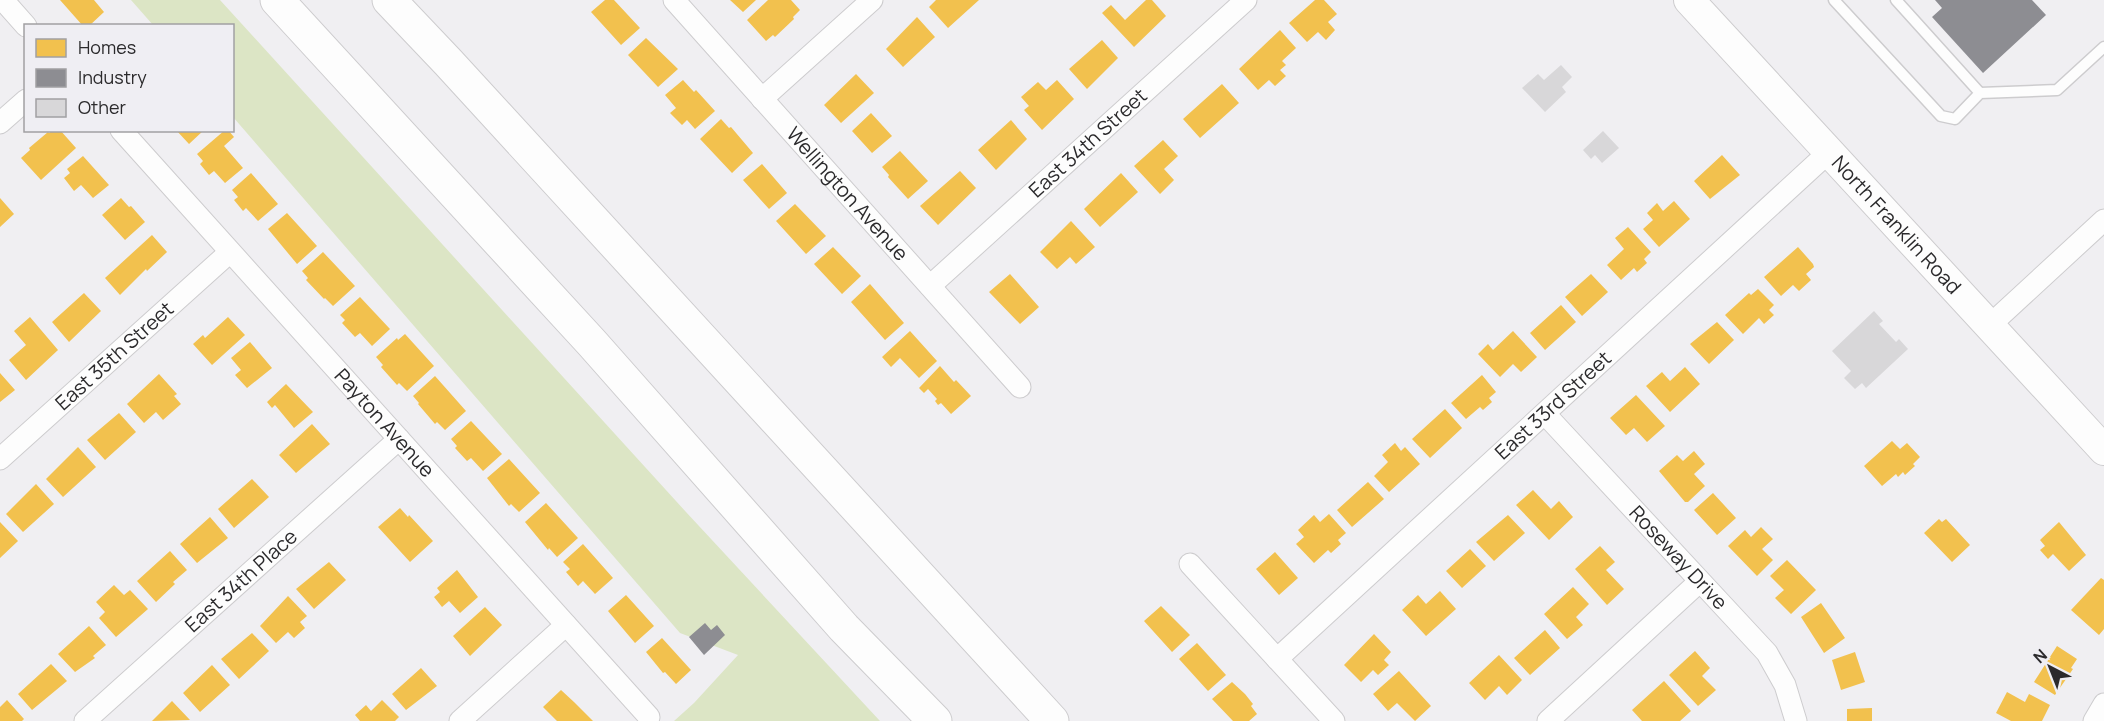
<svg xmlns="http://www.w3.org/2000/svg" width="2104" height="721" viewBox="0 0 2104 721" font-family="Manrope,sans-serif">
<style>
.green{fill:#dce5c5}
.homes{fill:#f2c14e}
.industry{fill:#8d8d92}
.building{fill:#d8d7d9}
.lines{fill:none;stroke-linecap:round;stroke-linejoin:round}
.service-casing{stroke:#cdccce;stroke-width:13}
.minor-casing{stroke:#cdccce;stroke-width:23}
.secondary-casing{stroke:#cdccce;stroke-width:32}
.motorway-casing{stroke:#cdccce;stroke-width:35}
.service{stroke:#fdfdfd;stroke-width:10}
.minor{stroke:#fdfdfd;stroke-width:21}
.secondary{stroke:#fdfdfd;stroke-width:30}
.motorway{stroke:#fdfdfd;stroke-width:33}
.labels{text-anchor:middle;stroke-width:6;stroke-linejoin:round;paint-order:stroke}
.street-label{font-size:20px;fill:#2b2a2c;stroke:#efeef3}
</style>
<rect width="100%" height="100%" fill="#f0eff2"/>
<path class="green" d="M131 0H220L686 512 880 721H674L694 703 738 655 680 633 233 117 232 26 153 25Z"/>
<path class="homes" d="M60 0H94L104 12 89 26H83Z
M605 0H614L640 28 621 45 591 12Z
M730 0H756L743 12Z
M768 0H791L800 10 793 17 794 19 775 37 773 35 766 41 747 20Z
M936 0H979L948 28 929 7Z
M1146 0H1152L1166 16 1134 47 1102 13 1111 5 1125 20Z
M1315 0H1324L1337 14 1328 22 1335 30 1326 40 1318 32 1307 42 1289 23Z
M917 17 935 37 903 67 886 49Z
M1280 30 1296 48 1282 61 1286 65 1280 70 1286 76 1275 86 1269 80 1258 90 1239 69Z
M646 38 678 69 658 87 628 55Z
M1102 40 1118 58 1087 89 1069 69Z
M856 74 874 93 841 123 824 105Z
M683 80 694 92 696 90 715 111 695 129 687 120 682 125 670 113 676 108 665 95Z
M1057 80 1074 99 1042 130 1024 110 1029 106 1021 97 1038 82 1046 90Z
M1222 84 1239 103 1200 138 1183 119Z
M871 113 892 136 872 153 852 131Z
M721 119 729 128 731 127 753 153 732 173 700 139Z
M1011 120 1027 139 996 170 978 150Z
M53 130H60L76 148 41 180 21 158 30 150 29 148 48 132 49 133Z
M176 130H204L189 144Z
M225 130H228L234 137 224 146 243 168 225 183 214 171 209 175 200 164 203 161 197 154Z
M1163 140 1178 156 1164 169 1174 180 1160 194 1134 166Z
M900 151 928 181 908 199 888 177 889 175 882 167Z
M1722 155 1740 175 1710 199 1694 181Z
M83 156 109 185 93 198 81 185 74 191 64 178 70 173 67 169Z
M762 164 787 193 769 209 743 180Z
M960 171 976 188 938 225 920 206Z
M251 173 278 204 258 221 246 208 243 211 234 200 238 197 232 190Z
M1121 173 1138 192 1100 227 1084 209Z
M0 198 14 214 0 227Z
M121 198 129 207 131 206 145 222 125 240 102 215Z
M1674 201 1690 219 1659 247 1643 229 1653 220 1647 213 1657 203 1663 211Z
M795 204 826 236 806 254 776 221Z
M287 213 317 246 297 264 268 229Z
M1071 221 1095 247 1076 264 1070 257 1057 269 1040 252Z
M1628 227 1651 252 1644 259 1647 263 1637 272 1634 268 1621 280 1607 265 1624 249 1615 238Z
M152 235 167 252 147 271 146 269 120 295 105 278Z
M833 247 861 276 842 294 814 264Z
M1798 247 1813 264 1814 267 1806 274 1811 280 1799 291 1793 285 1781 296 1764 277Z
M323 252 355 286 333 306 325 298 324 299 306 280 308 278 302 271Z
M1010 274 1039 307 1020 324 989 292Z
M1591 274 1608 292 1582 316 1565 297Z
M870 284 904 323 885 340 851 302Z
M1758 289 1774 305 1769 310 1774 315 1764 324 1759 318 1743 334 1725 315 1749 293 1751 295Z
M84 293 101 311 69 342 52 322Z
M360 297 390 329 372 346 360 333 355 337 342 323 345 320 340 315Z
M1561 305 1576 322 1545 350 1530 333Z
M30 317 58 350 26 380 9 360 26 345 14 331Z
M228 317 245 335 212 365 193 344 203 335 205 338Z
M1717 322 1734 340 1709 364 1690 344Z
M910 331 937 361 919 378 900 358 891 367 882 357Z
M1513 331 1537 357 1521 372 1513 364 1500 377 1478 354 1488 344 1493 350Z
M405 334 434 366 407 391 399 383 397 385 381 367 383 365 376 357 397 338 398 340Z
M250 342 272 368 247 388 235 375 241 370 231 358Z
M940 366 954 382 956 380 971 396 951 414 941 403 938 405 935 401 937 399 928 389 924 393 919 388Z
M1685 367 1700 384 1670 412 1646 386 1662 372 1670 381Z
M0 373 15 390 0 402Z
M159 374 177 394 174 396 181 404 163 420 156 412 144 423 127 404Z
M1482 375 1496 392 1489 398 1492 402 1483 410 1480 407 1466 419 1451 403Z
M435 376 466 411 445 430 437 422 435 424 418 404 419 403 413 396Z
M286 384 313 412 294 428 275 405 272 408 267 402Z
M1636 395 1665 426 1647 442 1634 428 1626 435 1610 418Z
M1445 409 1462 428 1430 458 1412 439Z
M119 413 136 432 105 460 87 440Z
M471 421 502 454 483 471 471 458 467 461 455 448 457 446 451 439Z
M312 424 330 444 296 473 279 455Z
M1892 441 1900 449 1907 443 1920 457 1913 464 1915 466 1905 475 1903 472 1898 477 1896 474 1882 486 1864 466Z
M1395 443 1401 451 1405 447 1420 464 1389 492 1374 476 1388 462 1382 455Z
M78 447 96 467 63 497 46 479Z
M1694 451 1705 464 1694 474 1705 486 1688 502H1685L1659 471 1677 455 1683 461Z
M509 459 540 493 519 512 511 504 509 506 487 478Z
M252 479 269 497 234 528 218 509Z
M1368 482 1384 499 1352 527 1337 510Z
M36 484 54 504 23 532 6 514Z
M1533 490 1551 509 1559 501 1573 517 1549 540 1516 505Z
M1713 493 1736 518 1717 535 1694 510Z
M546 503 578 538 557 557 549 548 548 550 525 522Z
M400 508 408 517 409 515 433 541 410 562 378 527Z
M1329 514 1346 533 1338 540 1341 544 1331 553 1328 550 1314 563 1296 544 1304 537 1298 530 1314 515 1320 522Z
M1508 515 1525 533 1494 561 1476 542Z
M210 517 228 538 197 563 180 544Z
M1939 519 1942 522 1946 519 1970 545 1952 562 1924 533Z
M0 522 18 541 0 558Z
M2059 522 2086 555 2069 571 2053 554 2048 559 2040 550 2045 546 2040 540Z
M1761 527 1773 539 1762 549 1773 560 1757 576 1728 546 1745 530 1751 537Z
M583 544 613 578 595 594 583 581 578 586 566 572 570 569 563 562Z
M1600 546 1615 562 1606 570 1624 589 1607 605 1575 569Z
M1470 549 1486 566 1462 588 1446 571Z
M170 551 187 570 173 582 175 584 156 602 137 581Z
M1275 552 1298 578 1279 595 1256 569Z
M1787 560 1816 590 1791 614 1775 598 1784 590 1770 576Z
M329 562 346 580 314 609 296 589Z
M457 570 478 597 460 613 449 601 442 607 434 597 440 592 437 588Z
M2101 578 2104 580V629L2099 635 2071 610Z
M114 585 124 595 130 590 148 609 116 637 99 618 105 612 96 602Z
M1573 587 1589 604 1576 617 1583 625 1567 639 1544 614Z
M1440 591 1456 609 1426 636 1402 610 1418 595 1426 604Z
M626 595 654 626 635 643 608 611Z
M288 596 307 616 300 622 305 628 294 638 288 632 276 643 260 626Z
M1821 603 1845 638 1824 653 1801 617Z
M1161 606 1190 635 1172 652 1144 621Z
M485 607 502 625 470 656 453 636Z
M89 626 106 645 93 656 95 658 75 672 58 654Z
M1545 630 1560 648 1530 675 1514 658Z
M252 633 269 651 239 679 221 659Z
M1374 634 1391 652 1384 660 1389 665 1378 675 1373 670 1361 682 1344 665Z
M662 638 691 670 676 684 665 672 663 673 646 652Z
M1197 643 1226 675 1208 691 1179 659Z
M2057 646 2077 659 2071 668 2073 669 2055 695 2034 682Z
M1695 651 1710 668 1702 676 1716 690 1698 706 1669 675Z
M1855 652 1865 682 1841 690 1832 660Z
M1499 655 1522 680 1507 695 1499 686 1485 700 1469 683Z
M51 664 67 681 32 710 18 694Z
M212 665 230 685 200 712 183 693Z
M421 668 437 686 406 710 392 694Z
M1399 671 1431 706 1415 721 1397 703 1388 711 1373 694Z
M1664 681 1691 711 1680 721H1642L1632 710Z
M1232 682 1245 694 1253 704 1251 706 1257 714 1249 721H1233L1212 699Z
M561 690 574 702 593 721H557L543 707Z
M2007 692 2025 702 2029 694 2050 705 2042 721H2011L1996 713Z
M7 700 24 719 22 721H0V707Z
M382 700 399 717 395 721H360L355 715 366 705 371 711Z
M172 701 190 720 152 721Z
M1872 708V721H1847V709Z"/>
<path class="industry" d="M1935 0H2032L2046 15 1983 73 1932 17 1942 8Z
M705 623 711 630 717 625 725 635 704 655 689 637Z"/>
<path class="building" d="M1561 65 1572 77 1562 87 1566 92 1545 112 1522 88 1538 74 1544 80Z
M1603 131 1619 148 1602 163 1595 155 1591 159 1583 150Z
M1874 311 1883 321 1879 324 1896 342 1899 339 1908 349 1866 388 1862 383 1855 389 1844 378 1851 371 1832 351Z"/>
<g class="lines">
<defs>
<path id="service" d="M1834 0 1941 116 1955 119 1980 93 2057 90 2104 47
M1896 0 1980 93"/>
<g id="minor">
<path d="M3 0 26 26"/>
<path id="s1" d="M674 0 1020 387"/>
<path d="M762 99 872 0"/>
<path d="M0 123 26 100"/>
<path id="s2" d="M121 130 649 717"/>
<path id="s3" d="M930 286 1246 0"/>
<path d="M1989 326 2104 220"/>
<path id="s4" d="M1545 414 1767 653 1785 685 1796 721"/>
<path id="s5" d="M0 459 230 252"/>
<path d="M1190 564 1334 721"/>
<path id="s6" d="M1277 659 1830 151"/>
<path id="s7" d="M85 721 399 439"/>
<path d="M460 721 566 625"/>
<path d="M1548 721 1699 582"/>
<path d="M2094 721 2104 704"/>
</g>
<g id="secondary">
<path id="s8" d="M1689 0 2104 450"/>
</g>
<path id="motorway" d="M277 0 592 343 844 628 935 721
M389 0 448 62 1052 721"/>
</defs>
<use href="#service" class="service-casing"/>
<use href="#minor" class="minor-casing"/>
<use href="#secondary" class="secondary-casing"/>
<use href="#motorway" class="motorway-casing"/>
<use href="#service" class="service"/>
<use href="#minor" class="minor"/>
<use href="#secondary" class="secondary"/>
<use href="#motorway" class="motorway"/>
</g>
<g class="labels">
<g class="street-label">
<text dy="7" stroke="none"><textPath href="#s3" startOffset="213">East 34th Street</textPath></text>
<text dy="7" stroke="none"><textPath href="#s1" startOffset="260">Wellington Avenue</textPath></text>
<text dy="7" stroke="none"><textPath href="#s8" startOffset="306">North Franklin Road</textPath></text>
<text dy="7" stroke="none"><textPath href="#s5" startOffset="154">East 35th Street</textPath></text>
<text dy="7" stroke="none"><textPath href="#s6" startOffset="375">East 33rd Street</textPath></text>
<text dy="7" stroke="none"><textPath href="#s2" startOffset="394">Payton Avenue</textPath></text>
<text dy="7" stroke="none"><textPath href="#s4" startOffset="196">Roseway Drive</textPath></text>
<text dy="7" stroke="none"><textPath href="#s7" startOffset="210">East 34th Place</textPath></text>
</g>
</g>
<rect x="24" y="24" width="210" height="108" fill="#efeef3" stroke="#a1a0a3" stroke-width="1.5"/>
<rect x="36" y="39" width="30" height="18" fill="#f2c14e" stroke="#a1a0a3" stroke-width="1.5"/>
<text x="78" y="54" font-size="18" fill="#2b2a2c">Homes</text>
<rect x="36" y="69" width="30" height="18" fill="#8d8d92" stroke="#a1a0a3" stroke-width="1.5"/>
<text x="78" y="84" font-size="18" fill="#2b2a2c">Industry</text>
<rect x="36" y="99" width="30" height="18" fill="#d8d7d9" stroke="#a1a0a3" stroke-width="1.5"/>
<text x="78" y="114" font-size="18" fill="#2b2a2c">Other</text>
<g transform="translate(2050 667) rotate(318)" stroke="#efeef3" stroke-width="4.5" paint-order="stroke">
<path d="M0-4.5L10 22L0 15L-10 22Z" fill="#2b2a2c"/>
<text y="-9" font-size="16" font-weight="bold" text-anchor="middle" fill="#2b2a2c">N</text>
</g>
</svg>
